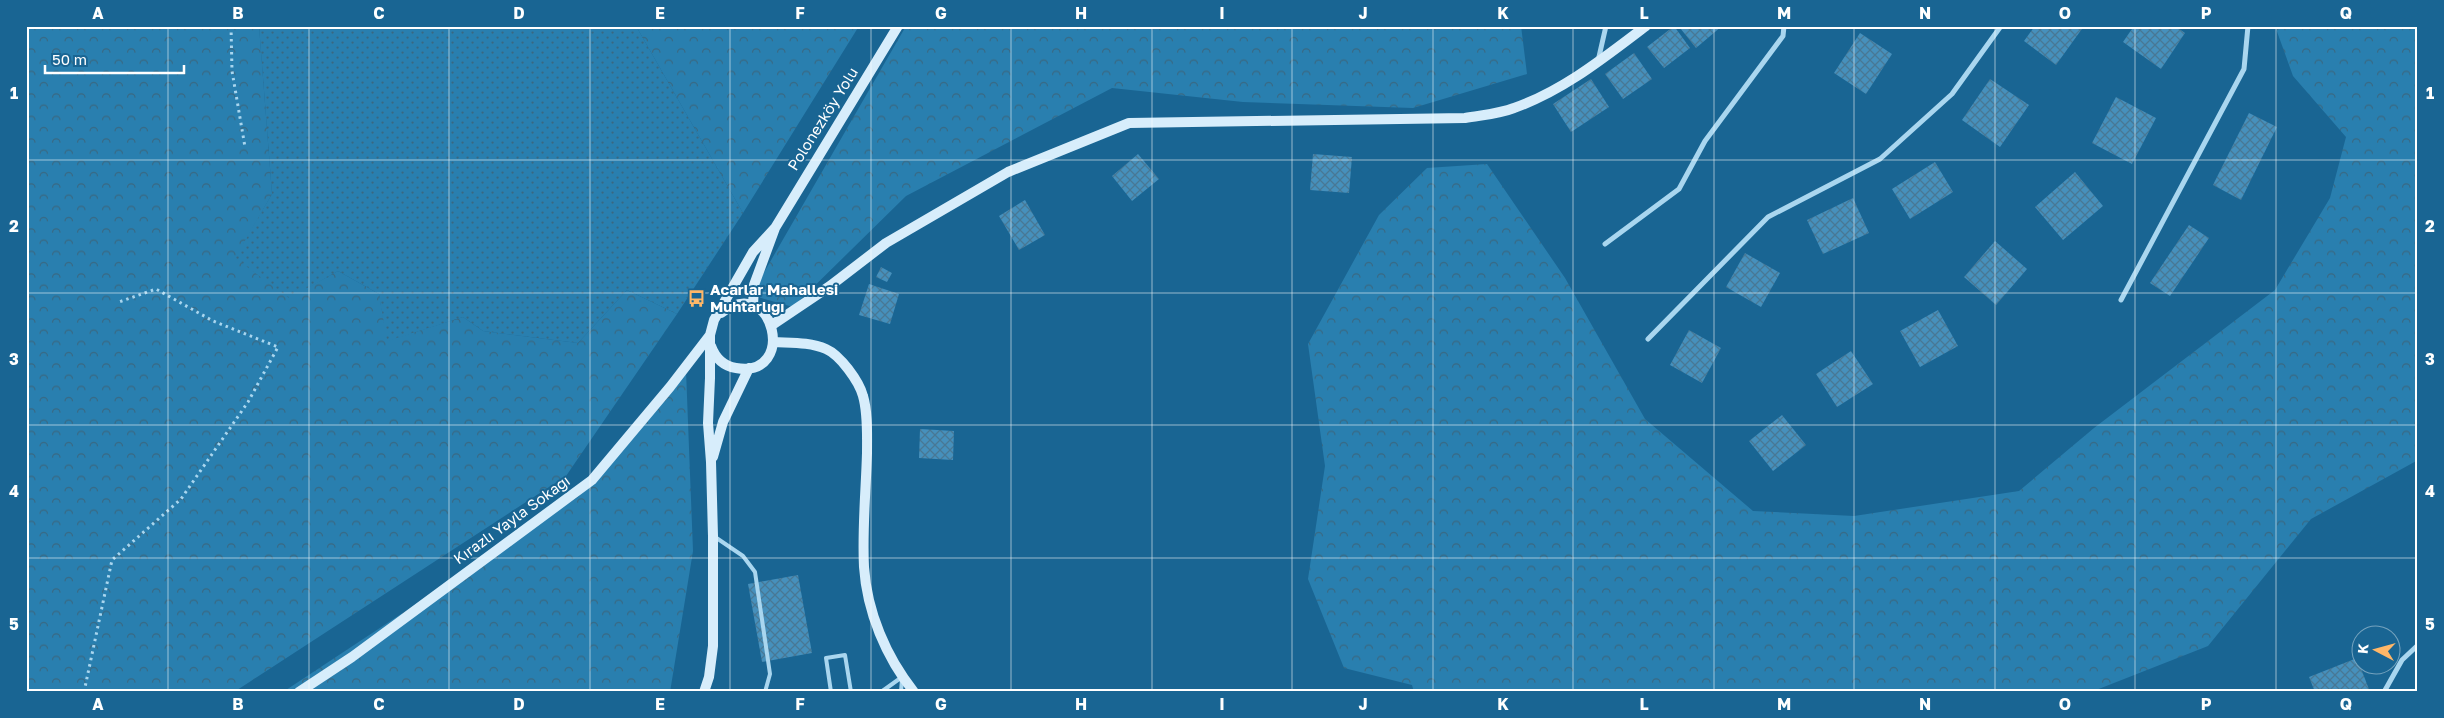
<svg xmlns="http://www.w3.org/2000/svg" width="2444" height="718" viewBox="0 0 2444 718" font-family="'Golos Text',sans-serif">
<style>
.grass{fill:url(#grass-dots)}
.forest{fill:url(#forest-crowns)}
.building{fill:url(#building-cross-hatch)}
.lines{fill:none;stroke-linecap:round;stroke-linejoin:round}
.path{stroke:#a9d6ef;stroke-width:3;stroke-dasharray:2.5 4;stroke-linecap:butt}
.lane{stroke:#a9d6ef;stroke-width:4}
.street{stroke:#a9d6ef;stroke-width:5}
.secondary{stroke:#d7edfb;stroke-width:10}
.grid{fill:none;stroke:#fff;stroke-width:1;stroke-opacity:0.55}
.labels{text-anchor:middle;stroke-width:4;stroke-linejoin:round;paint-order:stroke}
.street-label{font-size:15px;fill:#fff;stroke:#196593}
.poi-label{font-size:15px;font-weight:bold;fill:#fff;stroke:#196593;text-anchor:start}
.neatline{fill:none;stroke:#fff;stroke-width:2}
.grid-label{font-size:16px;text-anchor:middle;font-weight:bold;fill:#fff}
</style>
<defs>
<pattern id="grass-dots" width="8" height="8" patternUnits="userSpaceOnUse" patternTransform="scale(1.25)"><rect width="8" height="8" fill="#297faf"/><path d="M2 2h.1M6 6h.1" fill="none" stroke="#396882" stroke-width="1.8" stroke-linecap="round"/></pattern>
<pattern id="forest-crowns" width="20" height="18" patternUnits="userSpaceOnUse" patternTransform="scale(1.25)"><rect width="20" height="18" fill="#297faf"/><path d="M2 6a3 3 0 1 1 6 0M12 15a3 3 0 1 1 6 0" fill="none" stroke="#396882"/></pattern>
<pattern id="building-cross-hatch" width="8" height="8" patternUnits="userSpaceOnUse" patternTransform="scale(1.25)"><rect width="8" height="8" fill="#4690bc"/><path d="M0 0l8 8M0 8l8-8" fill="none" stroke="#487895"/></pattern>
</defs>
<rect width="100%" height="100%" fill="#196593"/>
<path class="grass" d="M259 26H636L743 213 677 314 627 290 578 343 483 331 463 317 386 342 379 294 338 271 289 299 234 258 272 194Z"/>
<path class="forest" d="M26 26H259L272 194 235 258 289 298 338 271 379 294 387 341 463 317 483 331 578 343 627 290 677 314 566 476 234 692H26Z
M636 26H859L743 213Z
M906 26H1521L1527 74 1413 108 1243 102 1112 88 906 196 793 307 751 295Z
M2275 26H2418V460L2311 519 2208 646 2091 692H1414L1412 685 1344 668 1308 579 1325 466 1308 344 1379 215 1427 168 1487 164 1565 278 1645 419 1753 511 1854 516 2019 491 2094 428 2275 290 2330 198 2346 137 2293 76Z
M686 371 693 551 670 692H283L578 497Z"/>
<path class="building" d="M1674 26 1690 48 1664 68 1647 47Z
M1683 26H1722L1696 48 1680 28Z
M2035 26H2084L2056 65 2024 41Z
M2134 26H2175L2185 33 2161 69 2123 42Z
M1860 33 1892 54 1866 94 1834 73Z
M1634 53 1652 79 1623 99 1605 74Z
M1591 79 1609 107 1571 132 1553 104Z
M1990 79 2029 105 2000 147 1962 120Z
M2116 97 2156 118 2132 164 2092 143Z
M2249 113 2277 127 2241 200 2213 185Z
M1138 154 1159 179 1132 201 1112 176Z
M1313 154 1352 157 1349 193 1310 190Z
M1935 162 1953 192 1910 219 1892 189Z
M2075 172 2103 206 2063 240 2035 207Z
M1853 198 1869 233 1823 254 1807 220Z
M1025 200 1045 235 1019 250 999 216Z
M2189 225 2209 238 2170 296 2150 283Z
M1995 241 2027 269 1996 305 1964 277Z
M1745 253 1780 273 1761 307 1726 287Z
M881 267 892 273 887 282 876 277Z
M869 284 899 294 890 324 859 315Z
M1938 310 1958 346 1920 367 1900 331Z
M1689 330 1721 348 1702 383 1670 365Z
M1851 351 1873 384 1837 407 1816 374Z
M1782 415 1806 445 1773 471 1749 441Z
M920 429 954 431 953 460 919 458Z
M798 575 812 653 762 662 748 584Z
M2357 658 2370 692H2315L2309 677Z"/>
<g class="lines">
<path class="path" d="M231 26 232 71 245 147
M84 692 112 560 181 499 248 402 278 347 213 321 156 289 119 302"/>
<path class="lane" d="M715 537 743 556 755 572 770 674 765 692
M831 692 826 658 845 655 851 692
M881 692 902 677
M901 692 902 679"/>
<path class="street" d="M1598 61 1606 26
M1605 244 1679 189 1705 141 1783 36 1784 26
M2121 300 2244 69 2248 26
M1648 339 1768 217 1880 159 1952 94 2001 26
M2384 692 2402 660 2418 645"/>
<path class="secondary" d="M753 306 754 285 775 228 898 26
M772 325 830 286 886 243 1008 172 1129 123 1465 118C1481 115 1499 114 1514 108 1563 91 1605 57 1646 26
M774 342C791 343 810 342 826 349 840 355 859 381 863 396 868 413 867 435 867 453 866 490 862 529 864 567 867 612 886 657 914 692
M711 346C715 357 723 366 736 368 798 379 774 272 721 313
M713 457 723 422 749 368
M299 692 352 657 592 480 670 387 710 335
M704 692 709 677 713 646V536L711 462 708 423 710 378V335L714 320 753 252 775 228"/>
</g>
<path class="grid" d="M168 26V692M309 26V692M449 26V692M590 26V692M730 26V692M871 26V692M1011 26V692M1152 26V692M1292 26V692M1433 26V692M1573 26V692M1714 26V692M1854 26V692M1995 26V692M2135 26V692M2276 26V692M26 160H2418M26 293H2418M26 425H2418M26 558H2418"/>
<defs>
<symbol id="bus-bare" viewBox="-9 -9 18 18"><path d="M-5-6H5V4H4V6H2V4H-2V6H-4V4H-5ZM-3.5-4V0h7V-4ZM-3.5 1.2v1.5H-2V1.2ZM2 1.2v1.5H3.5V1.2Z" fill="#ffb768" stroke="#196593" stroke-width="2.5" paint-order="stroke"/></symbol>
</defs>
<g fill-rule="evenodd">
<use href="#bus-bare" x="684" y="286" width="25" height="25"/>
</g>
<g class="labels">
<g class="street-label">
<text transform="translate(823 119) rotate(-58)" y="5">Polonezköy Yolu</text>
<text transform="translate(512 520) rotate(-36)" y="5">Kırazlı Yayla Sokağı</text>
</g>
<g class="poi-label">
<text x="710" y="295">Acarlar Mahallesi<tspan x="710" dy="17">Muhtarlığı</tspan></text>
</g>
</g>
<rect width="2444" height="718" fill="none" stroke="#196593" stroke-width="55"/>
<g transform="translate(2376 650) rotate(276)"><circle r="24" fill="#196593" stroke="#75a3be"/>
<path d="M0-4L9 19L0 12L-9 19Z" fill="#ffb768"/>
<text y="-8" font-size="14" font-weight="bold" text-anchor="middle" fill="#ffffff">K</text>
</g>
<path d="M45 65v8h139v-8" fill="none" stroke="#ffffff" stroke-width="2.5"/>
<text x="52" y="65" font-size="15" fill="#ffffff" stroke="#196593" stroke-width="4" paint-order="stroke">50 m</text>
<rect x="28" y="28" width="2388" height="662" class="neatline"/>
<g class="grid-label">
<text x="98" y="19">A</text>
<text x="238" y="19">B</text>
<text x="379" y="19">C</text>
<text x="519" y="19">D</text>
<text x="660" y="19">E</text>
<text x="800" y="19">F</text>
<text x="941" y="19">G</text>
<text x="1081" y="19">H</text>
<text x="1222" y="19">I</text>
<text x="1363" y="19">J</text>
<text x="1503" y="19">K</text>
<text x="1644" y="19">L</text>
<text x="1784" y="19">M</text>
<text x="1925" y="19">N</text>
<text x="2065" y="19">O</text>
<text x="2206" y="19">P</text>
<text x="2346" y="19">Q</text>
<text x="14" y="99">1</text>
<text x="2430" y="99">1</text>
<text x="14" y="232">2</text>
<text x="2430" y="232">2</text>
<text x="14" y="365">3</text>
<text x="2430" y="365">3</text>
<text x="14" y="497">4</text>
<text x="2430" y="497">4</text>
<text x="14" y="630">5</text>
<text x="2430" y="630">5</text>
<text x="98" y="710">A</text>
<text x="238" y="710">B</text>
<text x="379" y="710">C</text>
<text x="519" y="710">D</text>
<text x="660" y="710">E</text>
<text x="800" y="710">F</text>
<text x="941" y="710">G</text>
<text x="1081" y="710">H</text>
<text x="1222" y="710">I</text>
<text x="1363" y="710">J</text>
<text x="1503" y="710">K</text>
<text x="1644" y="710">L</text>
<text x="1784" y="710">M</text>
<text x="1925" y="710">N</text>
<text x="2065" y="710">O</text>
<text x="2206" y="710">P</text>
<text x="2346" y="710">Q</text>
</g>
</svg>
